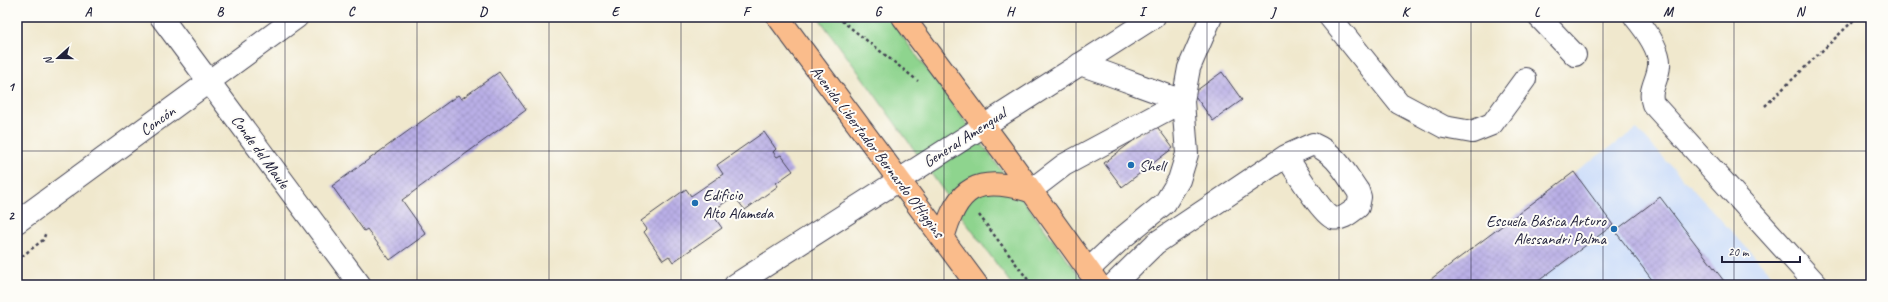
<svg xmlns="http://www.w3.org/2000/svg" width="1888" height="302" viewBox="0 0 1888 302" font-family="Caveat,sans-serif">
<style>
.built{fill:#cadcf9}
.park{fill:#8ed48e;stroke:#587b64}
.building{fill:url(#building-cross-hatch)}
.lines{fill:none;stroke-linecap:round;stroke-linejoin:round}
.minor-casing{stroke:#414051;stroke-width:24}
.major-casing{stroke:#414051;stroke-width:24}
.path{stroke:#414051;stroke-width:2.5;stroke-dasharray:3 3;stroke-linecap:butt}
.minor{stroke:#fff;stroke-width:22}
.major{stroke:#fabc8b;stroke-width:22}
.grid{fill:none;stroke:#22223b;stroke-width:1;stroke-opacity:0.55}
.poi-dot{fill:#1f6fb2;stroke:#fdfcf7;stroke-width:1.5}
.labels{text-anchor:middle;stroke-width:4;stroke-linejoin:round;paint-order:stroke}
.street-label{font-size:16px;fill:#22223b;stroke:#fdfcf7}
.poi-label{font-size:16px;fill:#22223b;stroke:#fdfcf7;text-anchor:start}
.neatline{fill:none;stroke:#22223b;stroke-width:1.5}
.grid-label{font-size:13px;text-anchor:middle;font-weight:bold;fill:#22223b}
</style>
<defs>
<pattern id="building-cross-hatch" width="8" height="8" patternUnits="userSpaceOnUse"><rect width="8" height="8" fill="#b9afe6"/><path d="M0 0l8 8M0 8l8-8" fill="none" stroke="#9f96c6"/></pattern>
</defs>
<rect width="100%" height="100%" fill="#fdfcf7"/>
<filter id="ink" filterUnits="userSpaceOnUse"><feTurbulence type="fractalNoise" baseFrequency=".025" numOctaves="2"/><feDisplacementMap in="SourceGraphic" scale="8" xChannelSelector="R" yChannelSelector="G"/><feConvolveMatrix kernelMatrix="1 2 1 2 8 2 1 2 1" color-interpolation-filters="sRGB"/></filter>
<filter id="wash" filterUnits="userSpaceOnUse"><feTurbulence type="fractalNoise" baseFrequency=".012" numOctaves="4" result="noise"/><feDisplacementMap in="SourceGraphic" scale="16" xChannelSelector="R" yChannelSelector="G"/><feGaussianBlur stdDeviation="0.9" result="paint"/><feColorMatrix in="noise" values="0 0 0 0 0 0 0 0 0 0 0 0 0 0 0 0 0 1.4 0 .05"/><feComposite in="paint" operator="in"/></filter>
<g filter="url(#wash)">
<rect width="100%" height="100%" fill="#f0e8cd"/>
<path class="built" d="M1637 129 1781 285H1423L1574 172Z"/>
<path class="park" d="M818 17H888L1086 285H1012C946 197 884 105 818 17Z"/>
<g id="blocks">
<path class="building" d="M499 72 526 110 402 200 426 234 390 260 367 229 364 231 332 186 458 95 461 99Z
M1222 72 1242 100 1213 121 1193 93Z
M1155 124 1173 148 1122 187 1104 163Z
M764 132 776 149 773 152 777 157 781 155 793 171 776 183 778 186 745 210 734 196 714 210 719 216 715 218 722 228 673 262 669 256 663 260 644 232 647 229 641 221 686 189 691 196 723 174 717 165Z
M1574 172 1613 225 1533 285H1423Z
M1660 197 1727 285H1656L1615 231Z"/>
</g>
</g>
<g filter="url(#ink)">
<use href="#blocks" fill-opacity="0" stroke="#414051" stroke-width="1"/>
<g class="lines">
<defs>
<path id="minor" d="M161 17 360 285
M1330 17 1399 103 1444 127 1472 132 1492 124 1525 79
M1539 17 1575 55
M1635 17C1644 28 1661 50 1659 66 1658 80 1648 90 1653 104L1817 285
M1080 64C1115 76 1148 89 1183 101
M1030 191 1064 165 1183 101
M17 222 297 17
M1088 270 1121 239 1165 203 1179 180 1187 154 1183 101 1189 68 1211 17
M735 285 1154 17
M1113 285 1156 243 1286 156 1313 144C1336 154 1344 171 1358 191L1360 197 1358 207C1351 212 1342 221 1333 218 1322 214 1294 168 1286 156"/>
<path id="major" d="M778 17 977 285
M903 17 1002 150 1099 285
M943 239C957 186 978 175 1030 191"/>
</defs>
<use href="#minor" class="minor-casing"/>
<use href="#major" class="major-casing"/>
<path class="path" d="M837 17 918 81
M1765 106 1857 17
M979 215 1032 285
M17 260 43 240 46 232"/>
<use href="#minor" class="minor"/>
<use href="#major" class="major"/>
</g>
</g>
<path class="grid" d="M154 17V285M285 17V285M417 17V285M549 17V285M681 17V285M812 17V285M944 17V285M1076 17V285M1207 17V285M1339 17V285M1471 17V285M1603 17V285M1734 17V285M17 151H1871"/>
<g class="poi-dot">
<circle cx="1131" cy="165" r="4"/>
<circle cx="695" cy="203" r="4"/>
<circle cx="1614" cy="229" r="4"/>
</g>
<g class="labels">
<g class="street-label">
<text transform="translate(157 120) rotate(-36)" y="6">Concón</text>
<text transform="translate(964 137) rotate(-33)" y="6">General Amengual</text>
<text transform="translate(261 151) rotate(54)" y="6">Conde del Maule</text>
<text transform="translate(878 151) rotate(53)" y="6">Avenida Libertador Bernardo O'Higgins</text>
</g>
<g class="poi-label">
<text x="1139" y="171">Shell</text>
<text x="703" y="200">Edificio<tspan x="703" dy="18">Alto Alameda</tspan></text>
<text x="1606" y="226" text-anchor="end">Escuela Básica Arturo<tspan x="1606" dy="18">Alessandri Palma</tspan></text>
</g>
</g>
<rect width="1888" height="302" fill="none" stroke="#fdfcf7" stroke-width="44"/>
<g transform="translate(58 58) rotate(249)" stroke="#fdfcf7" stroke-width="3" paint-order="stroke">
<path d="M0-3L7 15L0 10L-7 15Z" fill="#22223b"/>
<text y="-6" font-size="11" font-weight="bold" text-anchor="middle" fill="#22223b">N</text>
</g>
<path d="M1722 256v6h78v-6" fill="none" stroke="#22223b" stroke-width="2"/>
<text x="1728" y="256" font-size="12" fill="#22223b" stroke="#fdfcf7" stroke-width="3" paint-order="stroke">20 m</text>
<rect x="22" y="22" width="1844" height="258" class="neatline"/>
<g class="grid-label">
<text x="88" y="16">A</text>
<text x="220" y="16">B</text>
<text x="351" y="16">C</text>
<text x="483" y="16">D</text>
<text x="615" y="16">E</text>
<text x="746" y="16">F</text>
<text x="878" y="16">G</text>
<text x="1010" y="16">H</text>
<text x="1142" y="16">I</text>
<text x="1273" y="16">J</text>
<text x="1405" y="16">K</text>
<text x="1537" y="16">L</text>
<text x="1668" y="16">M</text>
<text x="1800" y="16">N</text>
<text x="11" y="91">1</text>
<text x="11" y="220">2</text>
</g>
</svg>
